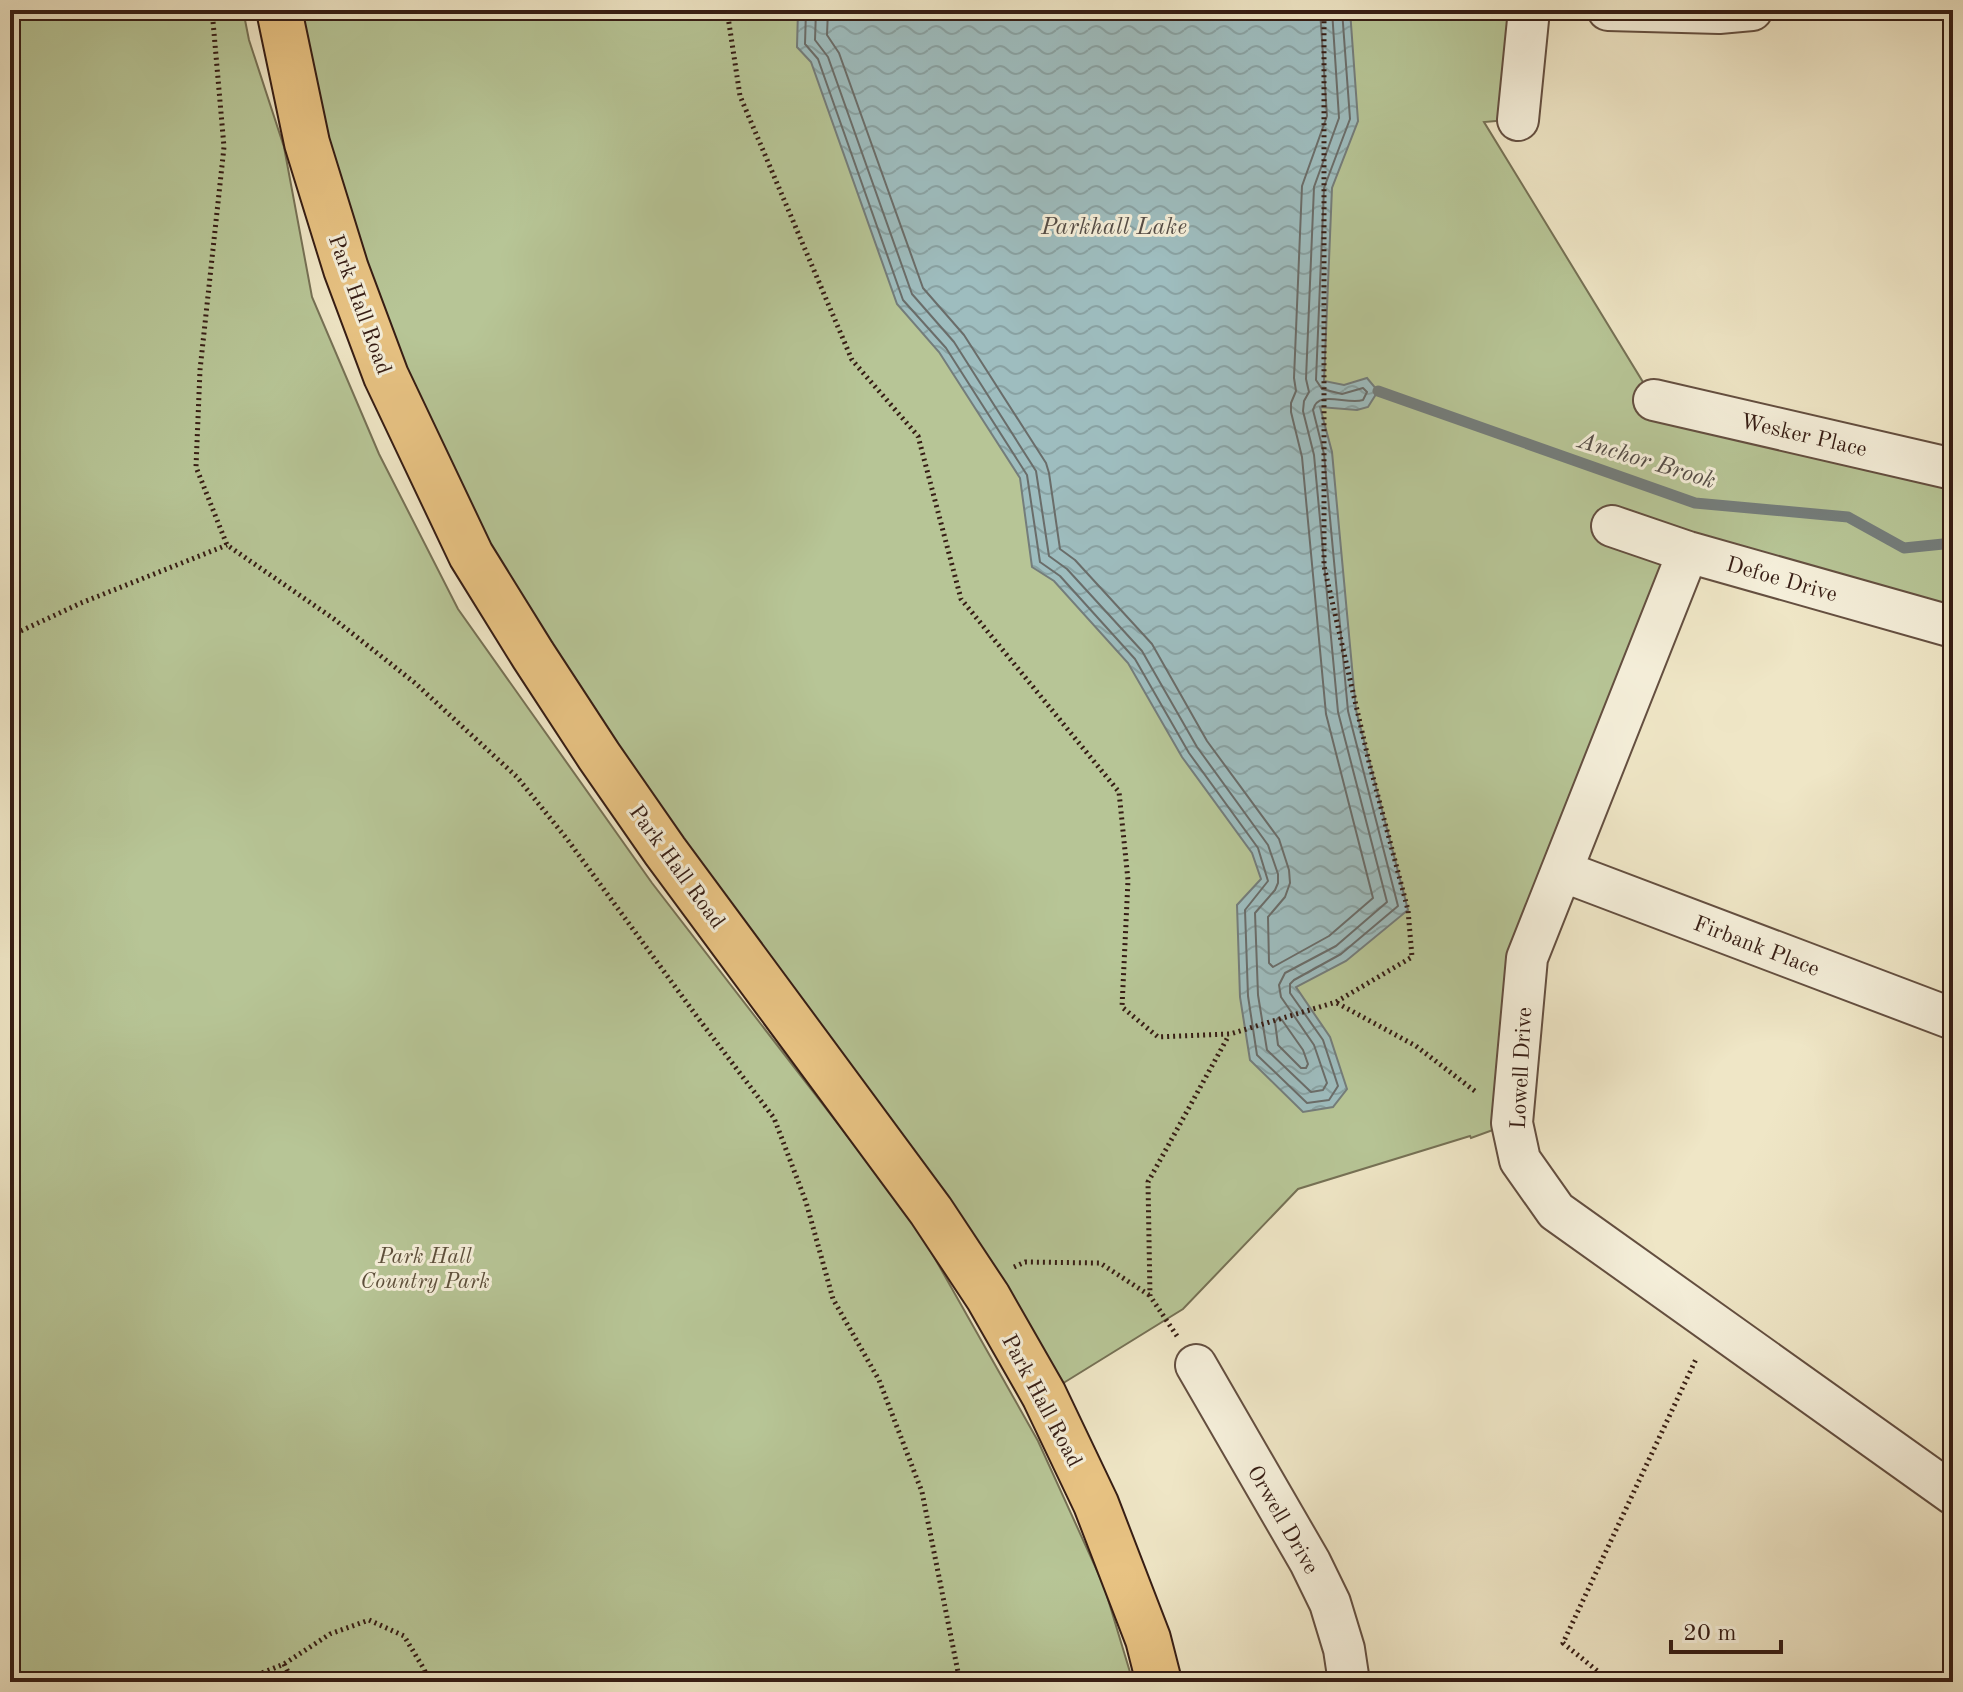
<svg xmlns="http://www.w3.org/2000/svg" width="1963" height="1692" viewBox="0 0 1963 1692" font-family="'Old Standard TT',serif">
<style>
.green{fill:#b7c596;stroke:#767155;stroke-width:2}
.water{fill:url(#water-waves);stroke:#747d7b;stroke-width:2}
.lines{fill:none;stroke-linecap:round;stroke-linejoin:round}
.shore{stroke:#6a6d6a;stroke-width:2}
.stream{stroke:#747d7b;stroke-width:11}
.minor-casing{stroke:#644f40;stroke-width:44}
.primary-casing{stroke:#361d14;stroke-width:48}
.path{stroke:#361d14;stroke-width:5;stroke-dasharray:2 4;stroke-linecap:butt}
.minor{stroke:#f5efda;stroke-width:40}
.primary{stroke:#e8c383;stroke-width:44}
.labels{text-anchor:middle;stroke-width:6;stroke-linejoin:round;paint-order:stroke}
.street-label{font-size:22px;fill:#361d14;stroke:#f5efda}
.park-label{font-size:22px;font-style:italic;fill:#5d4f3b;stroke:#f5efda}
.water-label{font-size:24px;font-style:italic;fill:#554d47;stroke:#f5efda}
</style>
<defs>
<pattern id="water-waves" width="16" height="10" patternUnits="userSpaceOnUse" patternTransform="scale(2)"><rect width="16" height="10" fill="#9ebdbf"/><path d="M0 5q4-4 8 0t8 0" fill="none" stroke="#89a2a3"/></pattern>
</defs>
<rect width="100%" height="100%" fill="#efe6c6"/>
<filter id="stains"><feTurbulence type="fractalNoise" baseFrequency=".0025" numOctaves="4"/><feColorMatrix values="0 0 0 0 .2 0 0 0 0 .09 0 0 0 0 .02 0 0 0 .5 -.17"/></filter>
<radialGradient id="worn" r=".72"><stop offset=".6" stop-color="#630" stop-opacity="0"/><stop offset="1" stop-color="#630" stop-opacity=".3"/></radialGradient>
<path class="green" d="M10 10H243L249 40 284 147 312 297 379 454 458 609 652 883 916 1225 1038 1441 1104 1586 1133 1682H10Z
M282 10H1517L1507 120 1484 122 1654 400 1953 469V627L1688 552 1528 958 1512 1123 1471 1138 1470 1136 1298 1189 1183 1309 1044 1395 609 770 409 426Z"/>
<path class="water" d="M798 10H1350L1358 121 1332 188 1324 381 1344 385 1367 378 1378 391 1368 407 1357 410 1320 407 1332 452 1356 710 1408 910 1346 961 1296 987 1330 1037 1347 1089 1333 1107 1303 1112 1250 1060 1240 997 1237 905 1261 879 1252 853 1182 757 1128 663 1054 581 1032 567 1020 478 939 352 897 304 811 62 797 47Z"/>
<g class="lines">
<path class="shore" d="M806 10 805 44 818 59 903 300 946 348 1027 475 1040 562 1060 576 1135 659 1189 753 1258 848 1268 881 1245 910 1248 996 1257 1055 1307 1103 1329 1100 1338 1086 1323 1040 1290 993V984L1294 980 1341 954 1398 906 1348 711 1324 454 1313 410C1318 389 1346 405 1363 400L1367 392 1363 388 1342 394 1322 389 1316 380 1324 188 1350 119 1342 10
M816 10 815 40 828 57 912 294 954 342 1036 471 1049 556 1067 569 1142 651 1197 747 1268 845 1278 874V883L1275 890 1255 913 1258 995 1267 1050 1311 1092 1323 1090 1327 1083 1314 1045 1281 997 1279 985 1285 973 1336 946 1387 902 1338 712 1314 455 1303 411 1304 401 1309 392 1306 379 1314 187 1339 118 1332 10
M828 10 827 35 839 53 923 288 964 335 1046 463 1049 473 1060 549 1075 560 1152 644 1207 741 1279 839 1289 870 1290 883 1285 897 1268 917 1269 963 1273 967 1329 936 1373 898 1326 714 1302 457 1291 412V403L1296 391 1294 378 1302 186 1327 116 1320 10
M1278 1018 1282 1020 1303 1050 1308 1064 1306 1068H1301L1278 1045 1275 1022Z"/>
<path class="stream" d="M1378 391 1695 503 1848 517 1904 548 1953 543"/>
<defs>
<path id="minor" d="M1608 10 1719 13 1752 10
M1518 120 1529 10
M1654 400 1953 469
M1612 526 1688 552 1953 627
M1688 552 1527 958 1512 1123 1520 1160 1556 1211 1953 1494
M1562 871 1953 1019
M1196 1365 1310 1562 1330 1603 1344 1649 1349 1682"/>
<path id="primary" d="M279 10 307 143 346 269 386 376 471 555 533 655 599 756 665 851 931 1211 988 1297 1044 1395 1096 1504 1148 1639 1159 1682"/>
</defs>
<use href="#minor" class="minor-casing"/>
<use href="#primary" class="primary-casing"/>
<path class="path" d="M212 10 224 147 200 370 196 467 227 545 334 619 415 683 517 777 567 839 698 1018 774 1118 806 1202 833 1299 879 1380 922 1492 960 1682
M727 10 740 96 852 360 918 436 961 599 1119 792 1128 880 1122 1007 1158 1037 1230 1034 1336 1002 1412 957 1408 910 1369 762 1324 566V10
M10 636 81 603 227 545
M1337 1003 1416 1046 1476 1092
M1014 1267 1025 1262 1100 1263 1149 1295
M1177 1336 1150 1296 1148 1182 1229 1035
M284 1664 293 1682
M240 1682 284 1664 330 1634 369 1620 404 1636 424 1669 429 1682
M1611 1682 1563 1643 1697 1357"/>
<use href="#minor" class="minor"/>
<use href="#primary" class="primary"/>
</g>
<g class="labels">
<g class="street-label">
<text transform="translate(361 304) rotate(70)" y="8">Park Hall Road</text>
<text transform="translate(1804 434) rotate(13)" y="8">Wesker Place</text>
<text transform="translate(1782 578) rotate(16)" y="8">Defoe Drive</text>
<text transform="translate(678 866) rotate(54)" y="8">Park Hall Road</text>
<text transform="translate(1757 945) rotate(21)" y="8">Firbank Place</text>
<text transform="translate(1520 1068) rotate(-87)" y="8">Lowell Drive</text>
<text transform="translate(1043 1400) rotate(62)" y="8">Park Hall Road</text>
<text transform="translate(1284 1519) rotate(60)" y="8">Orwell Drive</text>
</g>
<g class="park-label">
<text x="425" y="1263">Park Hall<tspan x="425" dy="25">Country Park</tspan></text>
</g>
<g class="water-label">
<text x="1114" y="234">Parkhall Lake</text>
<text transform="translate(1647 460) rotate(17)" y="8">Anchor Brook</text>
</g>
</g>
<rect width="1963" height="1692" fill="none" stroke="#efe6c6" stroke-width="40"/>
<rect x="12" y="12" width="1939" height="1668" fill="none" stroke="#361d14" stroke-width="4"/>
<rect x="20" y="20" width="1923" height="1652" fill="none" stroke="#361d14" stroke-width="2"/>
<path d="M1671 1640v12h110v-12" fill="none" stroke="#361d14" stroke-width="4"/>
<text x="1683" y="1640" font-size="24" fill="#361d14" stroke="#f5efda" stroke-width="6" paint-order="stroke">20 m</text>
<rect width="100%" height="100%" filter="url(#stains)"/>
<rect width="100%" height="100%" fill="url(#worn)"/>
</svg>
